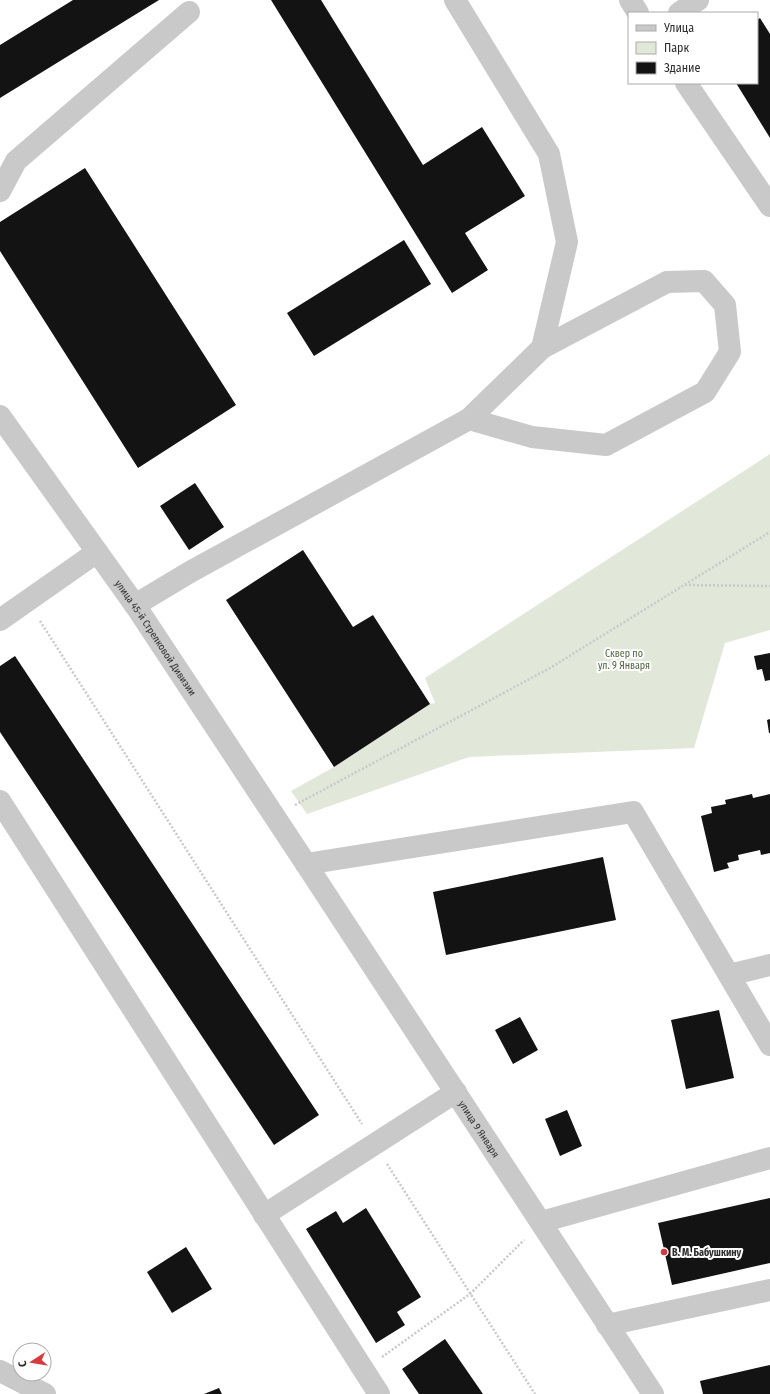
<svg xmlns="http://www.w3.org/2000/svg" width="770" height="1394" viewBox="0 0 770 1394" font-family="'Fira Sans Condensed',sans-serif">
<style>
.green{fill:#e1e8da}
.building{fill:#131313}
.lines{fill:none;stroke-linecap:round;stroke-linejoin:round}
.path{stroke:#c9c9c9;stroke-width:2.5;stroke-dasharray:2 2;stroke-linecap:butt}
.minor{stroke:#c9c9c9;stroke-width:22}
.poi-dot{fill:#d63a41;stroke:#fff;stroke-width:1.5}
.labels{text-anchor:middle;stroke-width:4;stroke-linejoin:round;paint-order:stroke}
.street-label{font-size:10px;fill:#2c2c2c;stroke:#fff}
.park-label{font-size:10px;fill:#4e633d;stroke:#fff}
.poi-label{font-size:10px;font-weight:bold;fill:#2c2c2c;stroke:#fff;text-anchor:start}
</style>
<rect width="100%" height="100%" fill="#fff"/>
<path class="green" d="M770 454V630L725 643 694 748 469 757 307 814 291 791 334 767 430 704 435 703 425 678Z"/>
<path class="building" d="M73 0H159L0 98V45Z
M271 0H321L423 165 482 127 525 196 465 233 488 270 452 293Z
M760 18 770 34V138L736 83H757V20Z
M85 168 236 405 138 468 0 251V222Z
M404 240 431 284 314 356 287 313Z
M195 483 224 527 189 550 160 506Z
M303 550 353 627 373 615 430 704 334 767 226 600Z
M770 653V680L765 681 762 669 757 670 754 656Z
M15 656 319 1115 274 1145 0 732V666Z
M770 719V733H769L767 720Z
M752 794 753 798 770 794V853L761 855 760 850 738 855 739 860 727 863 729 868 714 872 701 816 712 813 711 807 726 804 725 800Z
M603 857 616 920 446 955 433 892Z
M719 1010 734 1078 686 1089 671 1020Z
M520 1017 538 1050 513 1064 495 1030Z
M567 1110 582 1146 560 1156 545 1119Z
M770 1198V1263L672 1285 658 1223Z
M366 1208 421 1297 397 1312 405 1325 376 1343 306 1229 336 1211 343 1223Z
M186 1247 212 1289 172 1313 147 1272Z
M445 1339 483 1394H419L402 1369Z
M770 1365V1394H703L700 1381Z
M219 1388 222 1394H204Z"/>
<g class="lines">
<path class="path" d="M685 585 770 586
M40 621 362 1124
M295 805 550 668 770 532
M387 1164 535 1394
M382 1357 470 1294 524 1240"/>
<g class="minor">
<path d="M630 0 638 13"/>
<path d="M679 13 698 0"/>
<path d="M686 83 770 206"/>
<path d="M0 191 16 161 189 12"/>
<path id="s1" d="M0 416 135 605 306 864 653 1394"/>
<path d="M469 419 532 437 606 445 705 392 730 352 725 305 704 281 667 282 542 348"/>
<path d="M135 605 190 572 469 419 542 348 567 242 549 154 455 0"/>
<path d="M0 620 97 552"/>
<path d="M0 801 379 1394"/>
<path d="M306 864 633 812 770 1045"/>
<path d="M729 975 770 965"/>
<path d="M264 1215 456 1092"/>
<path d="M541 1222 770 1158"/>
<path d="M607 1325 770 1290"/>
<path d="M0 1371 45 1394"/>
</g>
</g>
<circle class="poi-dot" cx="664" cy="1252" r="4"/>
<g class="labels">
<g class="street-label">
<text dy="4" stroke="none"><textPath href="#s1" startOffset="271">улица 45-й Стрелковой Дивизии</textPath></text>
<text dy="4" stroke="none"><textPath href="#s1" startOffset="859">улица 9 Января</textPath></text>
</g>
<g class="park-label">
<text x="624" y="657">Сквер по<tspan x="624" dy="12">ул. 9 Января</tspan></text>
</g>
<g class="poi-label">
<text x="672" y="1256">В. М. Бабушкину</text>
</g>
</g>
<rect x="628" y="12" width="130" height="72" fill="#ffffff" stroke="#ababab"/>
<rect x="636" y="25" width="20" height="6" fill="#c9c9c9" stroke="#ababab"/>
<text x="664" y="32" font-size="12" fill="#2c2c2c">Улица</text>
<rect x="636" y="42" width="20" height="12" fill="#e1e8da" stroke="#ababab"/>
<text x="664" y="52" font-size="12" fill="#2c2c2c">Парк</text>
<rect x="636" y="62" width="20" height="12" fill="#131313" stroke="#ababab"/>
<text x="664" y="72" font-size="12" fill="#2c2c2c">Здание</text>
<g transform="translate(32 1362) rotate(258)"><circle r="19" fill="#ffffff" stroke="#ababab"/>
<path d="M0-3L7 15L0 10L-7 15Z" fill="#d63a41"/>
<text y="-6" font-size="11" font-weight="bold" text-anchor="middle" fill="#2c2c2c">С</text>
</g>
</svg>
